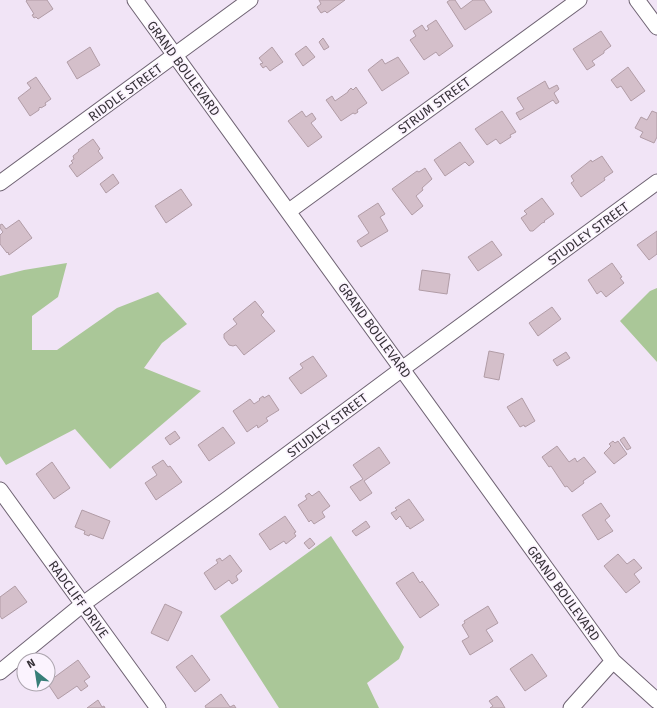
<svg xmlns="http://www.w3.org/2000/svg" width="657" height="708" viewBox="0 0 657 708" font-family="'Fira Sans',sans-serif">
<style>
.green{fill:#aac798}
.building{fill:#d4bfca;stroke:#b19ca6}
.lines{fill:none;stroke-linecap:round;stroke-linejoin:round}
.minor-casing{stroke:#6f6373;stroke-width:17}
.minor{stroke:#fff;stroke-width:15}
.labels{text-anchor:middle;stroke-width:3.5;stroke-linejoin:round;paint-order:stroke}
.street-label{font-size:13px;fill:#353037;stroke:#fbf3fe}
</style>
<rect width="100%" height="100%" fill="#f1e4f6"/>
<path class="green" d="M67 263 58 297 32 316V350H57L117 308 158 292 187 324 162 343 144 368 201 391 110 469 75 429 6 465 0 456V276L24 270Z
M657 288V362L620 321 650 291Z
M331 536 404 647 399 659 367 683 379 708H279L220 616Z"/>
<path class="building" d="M27 0H47L53 9 38 19 36 17 34 18 32 15 34 14 26 1Z
M319 0H345L327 13 325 11 321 13 317 7 321 4Z
M450 0H455L461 9 473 0H484L492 12 465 30 447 2Z
M436 20 453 46 439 56 436 52 424 60 410 40 416 36 413 31 422 25 426 31 429 29 427 26Z
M601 31 611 46 604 51V53L592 61 595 65 587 70 573 49Z
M323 38 329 47 324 50 319 42Z
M306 46 315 57 303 66 295 54Z
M90 47 100 65 77 79 67 62Z
M272 47 283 62 270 71 266 66 263 68 260 64 263 63 259 58Z
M398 57 409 73 382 91 368 70 382 59 385 64Z
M628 67 645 91 631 101 621 86 617 88 611 80Z
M36 77 51 99 45 103 46 105 41 108 40 107 39 108V110L30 116 18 98 31 88 27 83Z
M545 81 549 89 557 85 559 89 554 93 559 102 556 104 553 100 520 120 516 113 524 109 517 98Z
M356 87 367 103 357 110 358 112 355 114 353 113 341 121 326 100 332 96 335 101 348 92V91L351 88 353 90Z
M302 111 306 117 312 113 316 119 311 123 322 137 308 147 288 121Z
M502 111 516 132 510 135 511 137 500 144 496 139 487 145 475 129Z
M652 111 657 113V137L654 143 640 137 643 132 635 128 641 117 647 120Z
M93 139 100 149 98 151 103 158 77 177 69 166 73 163 71 161 74 159 73 156 79 151 78 150Z
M460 142 474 162 469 166 465 162 445 176 434 160Z
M602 156 613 172 604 178 605 180 581 197 571 183 574 181 571 176 591 160 592 162Z
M425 168 432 179 422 188 423 190 416 196 423 206 412 215 392 189 417 171 419 172Z
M113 174 119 183 106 193 100 184Z
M181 189 192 205 166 223 155 206Z
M542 198 554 214 544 221 545 222 542 223 533 231H530L521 218 527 214 524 211Z
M378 203 385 214 380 217 388 231 361 247 357 241 369 233 358 216Z
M19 220 32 238 9 255 8 252 7 253 0 244V235L3 232 0 228V225L2 224 6 229Z
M657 231V254L649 260 637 245Z
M492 241 502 255 478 271 468 257Z
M612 263 622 277 620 278 624 283 606 297 601 291 597 294 588 280Z
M422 270 450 274 447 294 419 290Z
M255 301 264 312 261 315 275 331 244 355 236 345 233 346 229 345 224 338V334L237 324 233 319Z
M552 307 561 319 538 336 529 323Z
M489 351 504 354 499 380 484 377Z
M566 352 570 358 557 366 553 360Z
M313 356 327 376 301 394 289 378 303 368 300 364Z
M269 395 279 410 266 418 268 421 258 428 257 425 247 432 233 411 250 399 254 404 260 400 259 399 263 396 264 398Z
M522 398 535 421 525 427 524 425 520 427 507 407Z
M223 427 235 443 209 461 198 445Z
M175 431 180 438 170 445 165 438Z
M624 437 631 448 627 450 620 440Z
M613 441 615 443 618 441 627 454 614 464 604 453 611 446 609 444Z
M557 446 569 462 575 458 577 462 584 457 596 472 583 481 584 483 572 492 567 486 565 487 551 466 549 467 542 457Z
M379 447 390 463 364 481 372 493 360 501 350 487 363 479 353 465Z
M163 460 168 467 170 466 182 482 156 500 145 483 157 475 152 467Z
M52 462 70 488 54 499 36 474Z
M319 491 330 506 322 512 325 517 314 524 311 520 309 522 298 505 307 499 305 496 309 493 312 496Z
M409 499 424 520 410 529 408 526 407 527 400 516 396 520 391 513 397 510 395 508Z
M601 503 610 516 605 520 613 531 598 540 582 515Z
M82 510 110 521 103 539 90 534 89 536 84 534 85 531 75 527Z
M285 516 296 532 294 533 296 536 286 544 284 541 270 550 259 534Z
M366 521 370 527 356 536 352 531Z
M310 538 315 544 309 549 304 543Z
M618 554 627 564 634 559 642 568 634 574 640 582 626 593 604 566Z
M230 555 242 571 236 576 238 580 232 584 229 580 215 590 204 573 218 563 216 560 220 558 222 561Z
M413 572 420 583 422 581 439 605 420 618 396 583Z
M15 586 27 602 2 619 0 616V597Z
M165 604 182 612 168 641 151 633Z
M488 606 498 623 486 630 493 641 470 655 462 641 469 637 462 625 465 623 464 621Z
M532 654 547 676 525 691 510 669Z
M192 655 210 680 195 692 176 667Z
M78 660 90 677 84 681 88 686 81 691 77 686 58 699 48 684V682Z
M221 694 230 707 234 705 236 708H206L205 706Z
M497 696 501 701 505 708H490L493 706 489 701Z
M98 700 102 707 104 706 105 708H87Z"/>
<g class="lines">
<defs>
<path id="minor" d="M135 0 613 661 657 701
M637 0 657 27
M0 183 250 0
M289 211 579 0
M0 490 158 708
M0 672 83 604 226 500 402 369 657 182
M571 708 613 661"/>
</defs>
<use href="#minor" class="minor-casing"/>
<use href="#minor" class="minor"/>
</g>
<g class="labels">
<g class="street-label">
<text transform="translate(184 68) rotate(54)" y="5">GRAND BOULEVARD</text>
<text transform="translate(125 92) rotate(-36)" y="5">RIDDLE STREET</text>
<text transform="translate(434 105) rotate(-36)" y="5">STRUM STREET</text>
<text transform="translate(588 233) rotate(-36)" y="5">STUDLEY STREET</text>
<text transform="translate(375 330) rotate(54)" y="5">GRAND BOULEVARD</text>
<text transform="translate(327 425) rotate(-37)" y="5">STUDLEY STREET</text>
<text transform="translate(564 593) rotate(54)" y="5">GRAND BOULEVARD</text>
<text transform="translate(79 599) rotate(54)" y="5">RADCLIFF DRIVE</text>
</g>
</g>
<g transform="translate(36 672) rotate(330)"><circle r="19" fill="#fbf3fe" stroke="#aca5ae"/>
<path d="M0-3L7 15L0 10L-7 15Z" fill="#377e78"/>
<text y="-6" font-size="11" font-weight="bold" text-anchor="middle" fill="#353037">N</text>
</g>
</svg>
